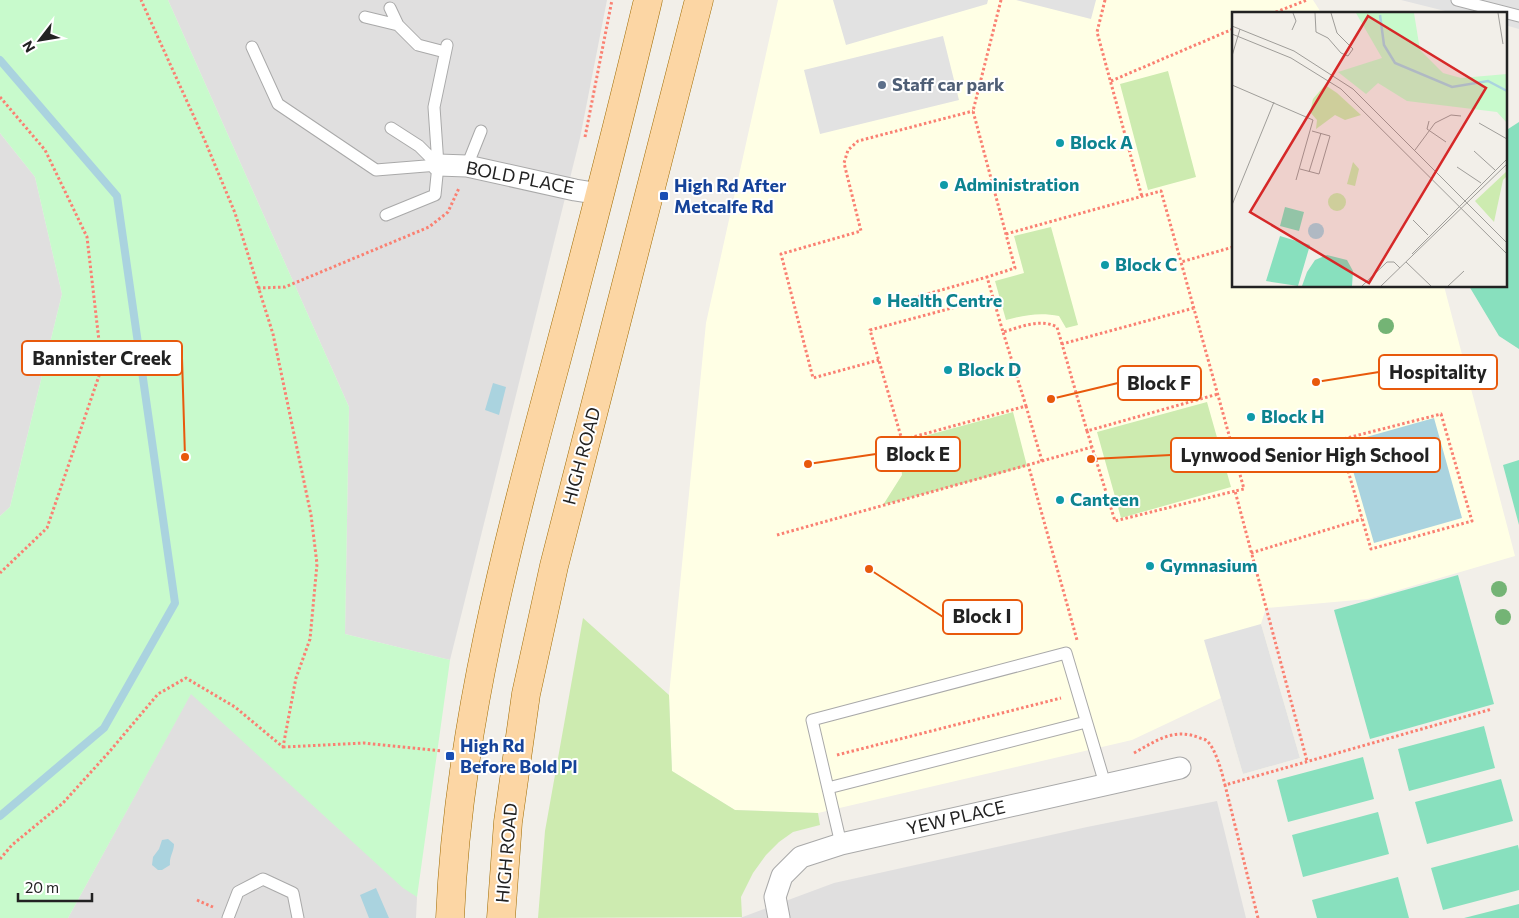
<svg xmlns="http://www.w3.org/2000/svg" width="1519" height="918" viewBox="0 0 1519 918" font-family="Commissioner,sans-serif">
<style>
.residential{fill:#e0dfdf}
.education{fill:#ffffe5}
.grass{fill:#cdebb0}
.park{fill:#c8facc}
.pitch{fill:#88e0be}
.parking{fill:#e2e2e2}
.water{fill:#aad3df}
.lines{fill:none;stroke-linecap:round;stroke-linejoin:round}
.stream{stroke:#aad3df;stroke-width:8}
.service-casing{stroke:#a9a9a9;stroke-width:13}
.minor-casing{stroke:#a9a9a9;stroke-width:23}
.primary-casing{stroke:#a06b00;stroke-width:29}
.path{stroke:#fa8072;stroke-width:3;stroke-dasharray:2.5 2.5;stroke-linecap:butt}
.service{stroke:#fff;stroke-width:11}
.minor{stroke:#fff;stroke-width:21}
.primary{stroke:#fcd6a4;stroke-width:28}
.tree{fill:#74b475}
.service-dot{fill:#5c6f8a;stroke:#fff;stroke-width:2}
.culture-dot{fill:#0f9aa8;stroke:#fff;stroke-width:2}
.transit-dot{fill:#1a4fb4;stroke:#fff;stroke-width:2}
.labels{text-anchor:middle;stroke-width:4;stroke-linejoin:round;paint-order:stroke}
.service-label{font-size:18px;font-weight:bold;fill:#4e5e75;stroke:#fff;text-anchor:start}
.culture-label{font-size:18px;font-weight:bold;fill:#0d838f;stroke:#fff;text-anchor:start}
.street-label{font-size:18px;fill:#222;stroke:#fff}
.transit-label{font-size:18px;font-weight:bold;fill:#164399;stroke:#fff;text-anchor:start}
.inset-river{fill:none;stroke:#aad3df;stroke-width:2.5}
.inset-road{fill:none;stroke:#9f9d99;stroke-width:1}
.view{fill:#d62828;fill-opacity:0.15;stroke:#d62828;stroke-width:2.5}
.inset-edge{fill:none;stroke:#222;stroke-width:2.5}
.leader{fill:none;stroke:#e8590c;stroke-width:2}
.callout-dot{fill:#e8590c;stroke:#fff;stroke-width:2}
.callout{fill:#fff;stroke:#e8590c;stroke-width:2}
.callout-label{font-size:19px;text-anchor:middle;font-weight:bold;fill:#222}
</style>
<rect width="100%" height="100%" fill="#f2efe9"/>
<path class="residential" d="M168 0H607L580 138 450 660 345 634 349 407Z
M0 133 35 177 62 294 10 507 0 516Z
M191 693 417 897 416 918H68Z
M1217 801 1246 918H740L834 883 1087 827Z"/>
<path class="education" d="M778 0H1313L1322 14H1233V286H1444L1515 556 1368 599 1266 608 1261 624 1300 758 1243 774 1221 698 1132 740 818 813 735 810 672 771 669 695 706 323Z"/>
<path class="grass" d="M1168 71 1196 177 1148 190 1120 84Z
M1051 227 1078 325 1066 328 1059 316C1040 312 1024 315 1006 320L995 281 1024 273 1014 236Z
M1207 402 1231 487 1121 518 1097 432Z
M1013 412 1027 466 883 505 902 475 899 443Z
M583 618 669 695 672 771 735 810 818 813 820 825 793 832 779 842 766 855 753 873 741 897 742 917 538 918 545 831Z"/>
<path class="park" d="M0 0H168L349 407 345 634 450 660 417 897 403 888 191 694 68 918H0V516L10 507 62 294 35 177 0 133Z"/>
<path class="pitch" d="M1519 122V349L1499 336 1469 286H1505V131Z
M1519 460V525L1503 465Z
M1458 575 1494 704 1370 739 1334 610Z
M1484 726 1495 768 1409 791 1398 749Z
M1363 757 1374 799 1288 822 1277 780Z
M1501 779 1513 821 1427 844 1415 802Z
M1378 812 1389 854 1303 877 1292 835Z
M1518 845 1519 850V890L1443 910 1431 868Z
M1398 877 1409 918H1317L1312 900Z
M1519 904V918H1464Z"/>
<path class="parking" d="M833 0H988L987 4 846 45Z
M1016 0H1096L1091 19Z
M1401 0H1519V29L1505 25V14H1457Z
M943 36 959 100 820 134 804 70Z
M1261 624 1300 758 1243 774 1204 640Z"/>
<path class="water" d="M493 383 506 387 499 415 485 410Z
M1434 418 1462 518 1374 543 1345 443Z
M168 839 174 844C174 852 169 857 170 865L162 870H158L152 865 153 857 159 849 162 840Z
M376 888 389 918H369L360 895Z"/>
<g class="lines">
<path class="stream" d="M0 60 117 196 175 603 104 728 0 816"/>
<defs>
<path id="service" d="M1457 0 1519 16
M390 8 398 25 418 45 445 52
M365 17 398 25
M252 47 278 104 376 170 438 165
M391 128 419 146 438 165
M467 166 481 131
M386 215 435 195 438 165 434 107 447 45
M828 788 1086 722
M841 844 812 720 1066 653 1105 784
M228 918 238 892 263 879 293 893 298 918"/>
<path id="minor" d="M438 165 467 166 575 190 600 194
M779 918 775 897 782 876 801 857 841 844 1180 768"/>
<path id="primary" d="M450 918C458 729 507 544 556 362 588 242 619 121 648 0
M501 918 508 822 526 694 554 566 699 0"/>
</defs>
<use href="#service" class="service-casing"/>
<use href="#minor" class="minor-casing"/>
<use href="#primary" class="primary-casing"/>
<path class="path" d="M1001 0 973 111 1015 268 987 277 1003 332C1021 327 1040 318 1057 327L1062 344
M1105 0 1097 32 1142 197
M1271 14 1307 0
M1111 81 1233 29
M0 97 45 150 87 237 102 367 47 528 0 573
M585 137 612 0
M1006 234 1161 191 1181 262
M1233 247 1181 262 1244 489 1235 491 1307 761
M258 288 285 287 429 227 448 212 459 188
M993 297 870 330 902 440 1026 406 1003 332
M899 302 987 277
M1194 308 1062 344 1087 431 1218 394
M879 360 813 378 781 254 861 231 844 163 848 150 858 141 973 111
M1026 406 1042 461
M1441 414 1472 521 1371 549 1339 440Z
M1087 431 1115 521 1235 491
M1028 464 1077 640
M777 535 1092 447
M1251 553 1362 519
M283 747 364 743 442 751
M1134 753C1156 741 1174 727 1200 738 1202 739 1205 739 1207 741 1216 749 1222 773 1225 785
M837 755 1061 698
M0 859 12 845 63 803 110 751 158 694 186 678 235 707 283 747 296 678 310 639 317 564 311 515 273 334 235 213 205 141 141 0
M197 900 213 907
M1258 918 1225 785 1492 709"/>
<use href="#service" class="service"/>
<use href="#minor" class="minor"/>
<use href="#primary" class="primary"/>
</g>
<g class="tree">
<circle cx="1386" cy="326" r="8"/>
<circle cx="1499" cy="589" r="8"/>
<circle cx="1503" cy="617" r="8"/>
</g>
<circle class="service-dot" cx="882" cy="85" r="5"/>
<g class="culture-dot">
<circle cx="1060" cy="143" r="5"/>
<circle cx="944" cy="185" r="5"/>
<circle cx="1105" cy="265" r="5"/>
<circle cx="877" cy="301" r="5"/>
<circle cx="948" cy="370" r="5"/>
<circle cx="1251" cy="417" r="5"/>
<circle cx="1060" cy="500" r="5"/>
<circle cx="1150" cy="566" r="5"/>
</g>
<g class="transit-dot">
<rect x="659" y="191" width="10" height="10" rx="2.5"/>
<rect x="445" y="751" width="10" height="10" rx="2.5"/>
</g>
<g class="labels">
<g class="service-label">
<text x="892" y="91">Staff car park</text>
</g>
<g class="culture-label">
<text x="1070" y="149">Block A</text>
<text x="954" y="191">Administration</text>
<text x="1115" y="271">Block C</text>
<text x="887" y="307">Health Centre</text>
<text x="958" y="376">Block D</text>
<text x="1261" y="423">Block H</text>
<text x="1070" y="506">Canteen</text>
<text x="1160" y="572">Gymnasium</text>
</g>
<g class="street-label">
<text transform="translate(520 178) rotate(11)" y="6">BOLD PLACE</text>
<text transform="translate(582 456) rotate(-75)" y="6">HIGH ROAD</text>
<text transform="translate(956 818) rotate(-13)" y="6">YEW PLACE</text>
<text transform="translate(507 853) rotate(-85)" y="6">HIGH ROAD</text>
</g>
<g class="transit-label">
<text x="674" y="192">High Rd After<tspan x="674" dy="21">Metcalfe Rd</tspan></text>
<text x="460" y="752">High Rd<tspan x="460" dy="21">Before Bold Pl</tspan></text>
</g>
</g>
<g transform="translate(1232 12)">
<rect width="275" height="275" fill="#f2efe9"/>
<path d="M93 73 105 81 129 103 113 108 103 103 84 117 85 108 78 100 81 87ZM121 150 127 157 123 174 115 172ZM275 159V164L271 168 262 210 243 189ZM96 190a9 9 0 1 1 18 0a9 9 0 1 1-18 0Z" fill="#cdebb0"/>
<path d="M124 1H182L188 38 211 61 229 66 275 62V111L265 100 175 89 146 71 134 82 106 60 150 46Z" fill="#c8facc"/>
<path d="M53 195 72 200 67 219 48 214ZM48 224 78 233 66 274 34 269ZM95 243 115 248 121 259 120 274H70L75 260 83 248Z" fill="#88e0be"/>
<path d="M76 219a8 8 0 1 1 16 0a8 8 0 1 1-16 0Z" fill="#aad3df"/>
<path class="inset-river" d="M148 3 152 33 163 51 220 75 256 69 275 79"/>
<path class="inset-road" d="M83 1 84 20 96 26 109 41 116 44 121 37 105 21 99 1M266 1 271 32M0 14 62 39 121 77 275 231M60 18 64 9 61 1M0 22 59 46 109 77 275 242M0 44 8 17M0 73 81 108 64 168M197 109 195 117 214 130M247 111 275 127M183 138 203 111 219 103 229 104M242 139 263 158M225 155 249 171M68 157 87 162 98 124 80 119M77 160 89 121M0 193 42 90M181 208 196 223M180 242 275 147M174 250 199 274M130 274 155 250H162L168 256M149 274 275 152M216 274 232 259"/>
<path class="view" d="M136 4 254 76 137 271 18 200Z"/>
<rect width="275" height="275" class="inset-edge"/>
</g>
<path class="leader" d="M185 457L182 358M1316 382L1379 372M1051 399L1118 383M808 464L876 454M1091 459L1171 455M869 569L943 617"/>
<g class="callout-dot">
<circle cx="185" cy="457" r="5"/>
<circle cx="1316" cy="382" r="5"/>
<circle cx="1051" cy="399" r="5"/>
<circle cx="808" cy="464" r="5"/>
<circle cx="1091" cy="459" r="5"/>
<circle cx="869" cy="569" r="5"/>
</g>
<g class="callout">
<rect x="22" y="341" width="160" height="34" rx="5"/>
<rect x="1379" y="355" width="118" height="34" rx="5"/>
<rect x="1118" y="366" width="83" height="34" rx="5"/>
<rect x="876" y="437" width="84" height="34" rx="5"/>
<rect x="1171" y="438" width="269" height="34" rx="5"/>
<rect x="943" y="600" width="79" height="34" rx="5"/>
</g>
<g class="callout-label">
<text x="102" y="365">Bannister Creek</text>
<text x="1438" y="379">Hospitality</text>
<text x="1159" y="390">Block F</text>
<text x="918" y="461">Block E</text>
<text x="1305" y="462">Lynwood Senior High School</text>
<text x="982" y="623">Block I</text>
</g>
<g transform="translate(40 40) rotate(239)" stroke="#ffffff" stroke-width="4" paint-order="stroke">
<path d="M0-4L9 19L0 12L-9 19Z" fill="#222222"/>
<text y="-8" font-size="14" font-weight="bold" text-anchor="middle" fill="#222222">N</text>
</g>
<path d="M18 893v8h74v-8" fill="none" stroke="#222222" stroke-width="2.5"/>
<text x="25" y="893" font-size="15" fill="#222222" stroke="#ffffff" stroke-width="4" paint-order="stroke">20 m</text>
</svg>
